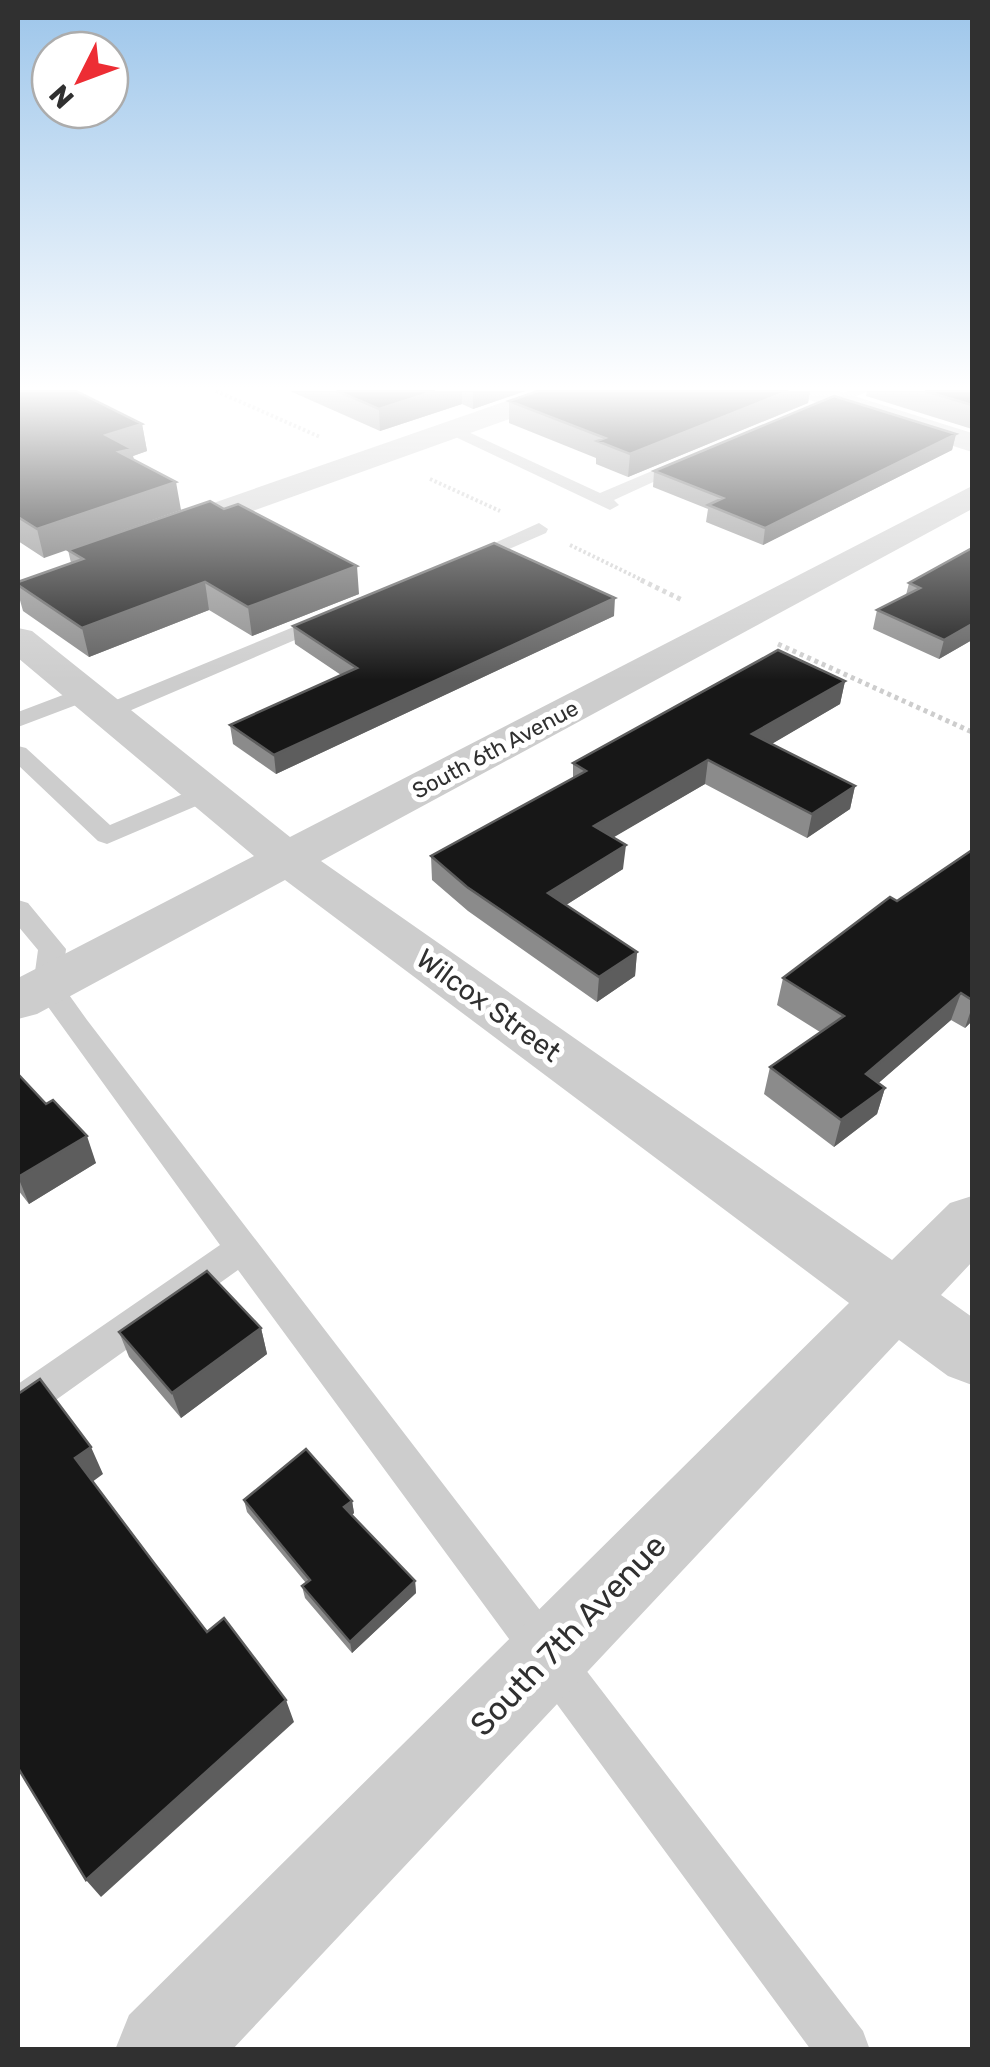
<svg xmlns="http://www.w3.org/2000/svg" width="990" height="2067" viewBox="0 0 990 2067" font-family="Rubik,sans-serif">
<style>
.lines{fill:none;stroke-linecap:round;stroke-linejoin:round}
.path-far1{stroke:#cdcdcd;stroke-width:4;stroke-dasharray:2.5 2.5;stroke-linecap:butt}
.path{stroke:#cdcdcd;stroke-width:5;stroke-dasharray:4 4;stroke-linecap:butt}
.service{fill:#cdcdcd;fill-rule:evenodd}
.minor{fill:#cdcdcd;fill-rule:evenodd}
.tertiary{fill:#cdcdcd;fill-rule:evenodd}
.wall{fill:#8b8b8b}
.shaded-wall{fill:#5d5d5d}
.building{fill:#171717;stroke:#5d5d5d;stroke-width:2.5}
.labels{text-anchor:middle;stroke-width:10;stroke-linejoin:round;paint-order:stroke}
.far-street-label{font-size:22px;fill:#303030;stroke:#fff}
.street-label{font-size:28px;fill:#303030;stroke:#fff}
.near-street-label{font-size:32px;fill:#303030;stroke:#fff}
</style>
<rect width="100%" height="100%" fill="#fff"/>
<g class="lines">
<path class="path-far1" d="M216 391 320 437
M430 479 500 511
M570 545 646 582"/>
<path class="path" d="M641 580 684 601
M778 644 972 732"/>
<path class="service" d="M848 391H868L818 414 804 411Z
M451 424 600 493 685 457 699 461 614 500 619 505 610 510 445 432 443 429Z
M539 523 548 529 546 533 472 565H458L455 561Z
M330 612 337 614V622L115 717 107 719 96 712 99 707Z
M84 687 95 694 92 699 18 727V712Z
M18 746 26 748 110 825 197 788 206 786 218 793 215 798 107 844 98 841 18 765Z
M18 900 28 903 66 949 62 985 87 1020 863 2031 870 2050H811L238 1270 32 1417 18 1422V1384L220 1245 33 986 38 950 18 926Z"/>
<path class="minor" d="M796 391H838L972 433V452L800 397Z
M972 486V509L321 861 892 1260 950 1203 972 1196V1262L941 1295 972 1317V1385L948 1376 899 1340 232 2050H115L129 2015 849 1303 285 880 37 1014 18 1019V978L254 856 18 658V628L32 631 290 837Z"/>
<path class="tertiary" d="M535 391H575L571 397 180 537H156L151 530 156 523Z"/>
</g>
<path class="wall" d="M18 391 142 424 147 451 133 456 134 460 44 558 18 541Z
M290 391H525L473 409 462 404 380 431Z
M538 391H810L808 403 628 477 596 464V458L509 423V401Z
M867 391H972V429L866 396Z
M956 434 952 450 763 545 706 522 708 509 653 487 654 471Z
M972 548V640L939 659 873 629 877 610 906 595 909 583Z
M68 550 359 594 252 636 209 610 89 657 23 611 18 593V582L71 563Z
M614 616 276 774 233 744 230 725 341 675 295 644 293 626Z
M845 681 840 704 771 744 855 786 850 809 807 838 705 784 613 837 623 869 566 905 637 952 635 976 597 1002 468 911 432 880 431 856 573 778V763Z
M972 850V1021L965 1028 951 1020 878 1083 885 1088 877 1114 834 1147 764 1094 770 1067 820 1032 777 1005 783 978Z
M18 1074 46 1104 96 1163 29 1204 18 1190Z
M261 1328 267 1354 181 1418 129 1357 119 1332Z
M244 1500 352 1501 354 1513 352 1515 415 1581 416 1593 352 1653 305 1598 302 1586 306 1583 247 1512Z"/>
<path class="shaded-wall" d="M435 391H462V404L380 431 379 409Z
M473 391H525L473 409Z
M788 391H810L808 403 628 477 630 454Z
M142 424 147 451 133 456 137 476 106 435Z
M956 434 952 450 763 545 765 528Z
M176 482 181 510 44 558 37 529Z
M357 566 359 594 252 636 248 607Z
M205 582 209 610 89 657 82 628Z
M615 598 614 616 276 774 274 755Z
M972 624V640L939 659 944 640Z
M845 681 840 704 748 758 752 734Z
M708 760 705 784 592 850 594 826Z
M855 786 850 809 807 838 812 814Z
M626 845 623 869 547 917 548 893Z
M637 952 635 976 597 1002 599 977Z
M961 993 951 1020 858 1101 866 1074Z
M972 1007V1021L965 1028Z
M885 1088 877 1114 834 1147 841 1120Z
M87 1136 96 1163 29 1204 18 1177Z
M261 1328 267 1354 181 1418 172 1393Z
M91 1447 103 1474 88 1485 75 1458Z
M352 1501 354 1513 347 1519 344 1507Z
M415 1581 416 1593 352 1653 350 1642Z
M286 1700 294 1722 101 1897 86 1880Z"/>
<path class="building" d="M18 391H76L142 424 106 435 132 449 119 452 176 482 37 529 18 517Z
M337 391H435L379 409Z
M538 391H788L630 454 597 441 605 438 509 401Z
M925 391H972V405Z
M834 396 956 434 765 528 708 505 723 498 654 471Z
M210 501 224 509 238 504 357 566 248 607 205 582 82 628 18 585V582L83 559 68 550Z
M494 543 615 598 274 755 230 725 357 668 293 626Z
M972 548V624L944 640 877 610 920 588 909 583Z
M778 650 845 681 752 734 855 786 812 814 708 760 594 826 626 845 548 893 637 952 599 977 467 887 431 856 586 771 573 763Z
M972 850V1000L961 993 866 1074 885 1088 841 1120 770 1067 844 1016 783 978 890 897 897 901Z
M18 1074 46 1104 53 1100 87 1136 18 1177Z
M207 1271 261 1328 172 1393 119 1332Z
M40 1379 91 1447 75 1458 154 1563 207 1632 224 1618 286 1700 86 1880 18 1768V1394Z
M306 1449 352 1501 344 1507 415 1581 350 1642 302 1586 310 1580 244 1500Z"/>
<linearGradient id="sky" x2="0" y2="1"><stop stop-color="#9cc5ea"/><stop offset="0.57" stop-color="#fff"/><stop offset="1" stop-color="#fff" stop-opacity="0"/></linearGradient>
<rect width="990" height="680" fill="url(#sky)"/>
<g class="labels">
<g class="far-street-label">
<text transform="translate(495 749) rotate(-28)" y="8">South 6th Avenue</text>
</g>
<g class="street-label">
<text transform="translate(489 1005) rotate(36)" y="10">Wilcox Street</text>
</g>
<g class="near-street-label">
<text transform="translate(568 1635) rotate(-46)" y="11">South 7th Avenue</text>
</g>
</g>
<rect width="990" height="2067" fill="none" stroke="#303030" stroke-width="40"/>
<g transform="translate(80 80) rotate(228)"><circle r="48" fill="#ffffff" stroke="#acacac" stroke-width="2.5"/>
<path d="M0-8L18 38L0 25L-18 38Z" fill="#ed2d34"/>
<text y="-15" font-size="28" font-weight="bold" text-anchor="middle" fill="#303030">N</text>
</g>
</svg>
